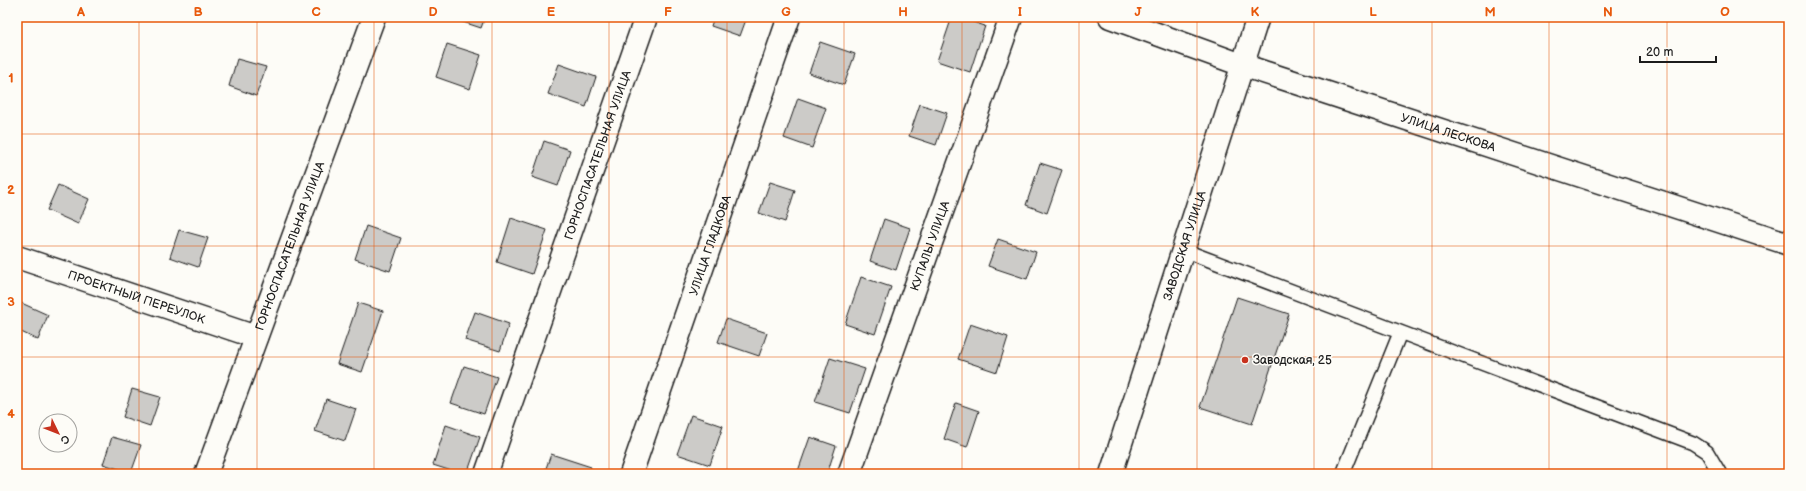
<svg xmlns="http://www.w3.org/2000/svg" width="1806" height="491" viewBox="0 0 1806 491" font-family="'Balsamiq Sans',sans-serif">
<style>
.building{fill:#cccbc8;stroke:#1c1c1c}
.lines{fill:none;stroke-linecap:round;stroke-linejoin:round}
.lane-casing{stroke:#1c1c1c;stroke-width:16}
.street-casing{stroke:#1c1c1c;stroke-width:25}
.secondary-casing{stroke:#1c1c1c;stroke-width:25}
.lane{stroke:#fdfcf7;stroke-width:13}
.street{stroke:#fdfcf7;stroke-width:22}
.secondary{stroke:#fdfcf7;stroke-width:22}
.grid{fill:none;stroke:#e8590c;stroke-width:1;stroke-opacity:0.55}
.poi-dot{fill:#c8321e;stroke:#fdfcf7;stroke-width:1.5}
.labels{text-anchor:middle;stroke-width:3;stroke-linejoin:round;paint-order:stroke}
.street-label{font-size:12px;fill:#1c1c1c;stroke:#fdfcf7}
.poi-label{font-size:12px;fill:#1c1c1c;stroke:#fdfcf7;text-anchor:start}
.neatline{fill:none;stroke:#e8590c;stroke-width:1.5}
.grid-label{font-size:13px;text-anchor:middle;font-weight:bold;fill:#e8590c}
</style>
<rect width="100%" height="100%" fill="#fdfcf7"/>
<filter id="ink" filterUnits="userSpaceOnUse"><feTurbulence type="fractalNoise" baseFrequency=".025" numOctaves="2"/><feDisplacementMap in="SourceGraphic" scale="8" xChannelSelector="R" yChannelSelector="G"/><feConvolveMatrix kernelMatrix="1 2 1 2 8 2 1 2 1" color-interpolation-filters="sRGB"/></filter>
<g filter="url(#ink)">
<path class="building" d="M458 17H485L481 28 457 20Z
M714 17H747L740 36 711 26Z
M952 17H958L985 26 970 72 937 61Z
M820 42 855 54 844 85 809 73Z
M447 44 481 55 470 89 436 77Z
M237 59 266 67 256 96 229 86Z
M559 64 596 77 586 107 548 94Z
M798 98 826 108 812 148 784 138Z
M920 104 947 113 936 145 909 136Z
M544 141 570 150 558 186 532 177Z
M1040 163 1062 170 1047 213 1026 205Z
M770 182 795 190 785 222 759 213Z
M58 185 89 199 78 224 47 210Z
M511 218 547 230 532 274 497 262Z
M884 219 910 228 896 270 870 261Z
M366 226 401 238 390 271 355 259Z
M179 230 208 238 198 267 170 257Z
M998 239 1036 252 1027 279 988 266Z
M861 277 891 287 875 334 845 324Z
M1237 297 1289 314 1252 424 1200 407Z
M17 301 48 315 38 340 17 330Z
M358 303 383 311 362 372 337 364Z
M475 312 509 324 500 351 465 340Z
M726 319 767 333 759 356 718 342Z
M970 324 1008 337 997 372 958 359Z
M830 358 865 369 850 413 815 402Z
M464 366 497 377 484 414 451 403Z
M132 389 160 397 150 426 123 417Z
M326 399 356 409 345 441 315 431Z
M956 403 979 411 967 447 944 439Z
M691 415 723 426 710 465 677 454Z
M446 425 480 437 467 474H461L433 465Z
M112 437 141 445 131 473 103 464Z
M810 437 836 446 827 474H797Z
M551 454 591 467 589 474H544Z"/>
<g class="lines">
<defs>
<path id="lane" d="M1183 250 1693 443 1707 452 1720 474
M1343 474 1400 333"/>
<g id="street">
<path d="M1110 17 1242 65"/>
<path id="s1" d="M17 257 256 337"/>
<path id="s2" d="M206 474 374 17"/>
<path id="s3" d="M486 474 646 17"/>
<path id="s4" d="M631 474 789 17"/>
<path id="s5" d="M849 474 1011 17"/>
</g>
<g id="secondary">
<path id="s6" d="M1242 65 1789 244"/>
<path id="s7" d="M1111 474 1258 17"/>
</g>
</defs>
<use href="#lane" class="lane-casing"/>
<use href="#street" class="street-casing"/>
<use href="#secondary" class="secondary-casing"/>
<use href="#lane" class="lane"/>
<use href="#street" class="street"/>
<use href="#secondary" class="secondary"/>
</g>
</g>
<path class="grid" d="M139 17V474M257 17V474M374 17V474M492 17V474M609 17V474M727 17V474M844 17V474M962 17V474M1079 17V474M1197 17V474M1314 17V474M1432 17V474M1549 17V474M1667 17V474M17 134H1789M17 246H1789M17 357H1789"/>
<circle class="poi-dot" cx="1245" cy="360" r="4"/>
<g class="labels">
<g class="street-label">
<text dy="4" stroke="none"><textPath href="#s6" startOffset="217">УЛИЦА ЛЕСКОВА</textPath></text>
<text dy="4" stroke="none"><textPath href="#s3" startOffset="338">ГОРНОСПАСАТЕЛЬНАЯ УЛИЦА</textPath></text>
<text dy="4" stroke="none"><textPath href="#s2" startOffset="243">ГОРНОСПАСАТЕЛЬНАЯ УЛИЦА</textPath></text>
<text dy="4" stroke="none"><textPath href="#s5" startOffset="242">КУПАЛЫ УЛИЦА</textPath></text>
<text dy="4" stroke="none"><textPath href="#s7" startOffset="240">ЗАВОДСКАЯ УЛИЦА</textPath></text>
<text dy="4" stroke="none"><textPath href="#s4" startOffset="242">УЛИЦА ГЛАДКОВА</textPath></text>
<text dy="4" stroke="none"><textPath href="#s1" startOffset="126">ПРОЕКТНЫЙ ПЕРЕУЛОК</textPath></text>
</g>
<g class="poi-label">
<text x="1253" y="364">Заводская, 25</text>
</g>
</g>
<rect width="1806" height="491" fill="none" stroke="#fdfcf7" stroke-width="44"/>
<g transform="translate(58 433) rotate(133)"><circle r="19" fill="#fdfcf7" stroke="#a3a29f"/>
<path d="M0-3L7 15L0 10L-7 15Z" fill="#c8321e"/>
<text y="-6" font-size="11" font-weight="bold" text-anchor="middle" fill="#1c1c1c">С</text>
</g>
<path d="M1640 56v6h76v-6" fill="none" stroke="#1c1c1c" stroke-width="2"/>
<text x="1646" y="56" font-size="12" fill="#1c1c1c" stroke="#fdfcf7" stroke-width="3" paint-order="stroke">20 m</text>
<rect x="22" y="22" width="1762" height="447" class="neatline"/>
<g class="grid-label">
<text x="81" y="16">A</text>
<text x="198" y="16">B</text>
<text x="316" y="16">C</text>
<text x="433" y="16">D</text>
<text x="551" y="16">E</text>
<text x="668" y="16">F</text>
<text x="786" y="16">G</text>
<text x="903" y="16">H</text>
<text x="1020" y="16">I</text>
<text x="1138" y="16">J</text>
<text x="1255" y="16">K</text>
<text x="1373" y="16">L</text>
<text x="1490" y="16">M</text>
<text x="1608" y="16">N</text>
<text x="1725" y="16">O</text>
<text x="11" y="82">1</text>
<text x="11" y="194">2</text>
<text x="11" y="306">3</text>
<text x="11" y="418">4</text>
</g>
</svg>
